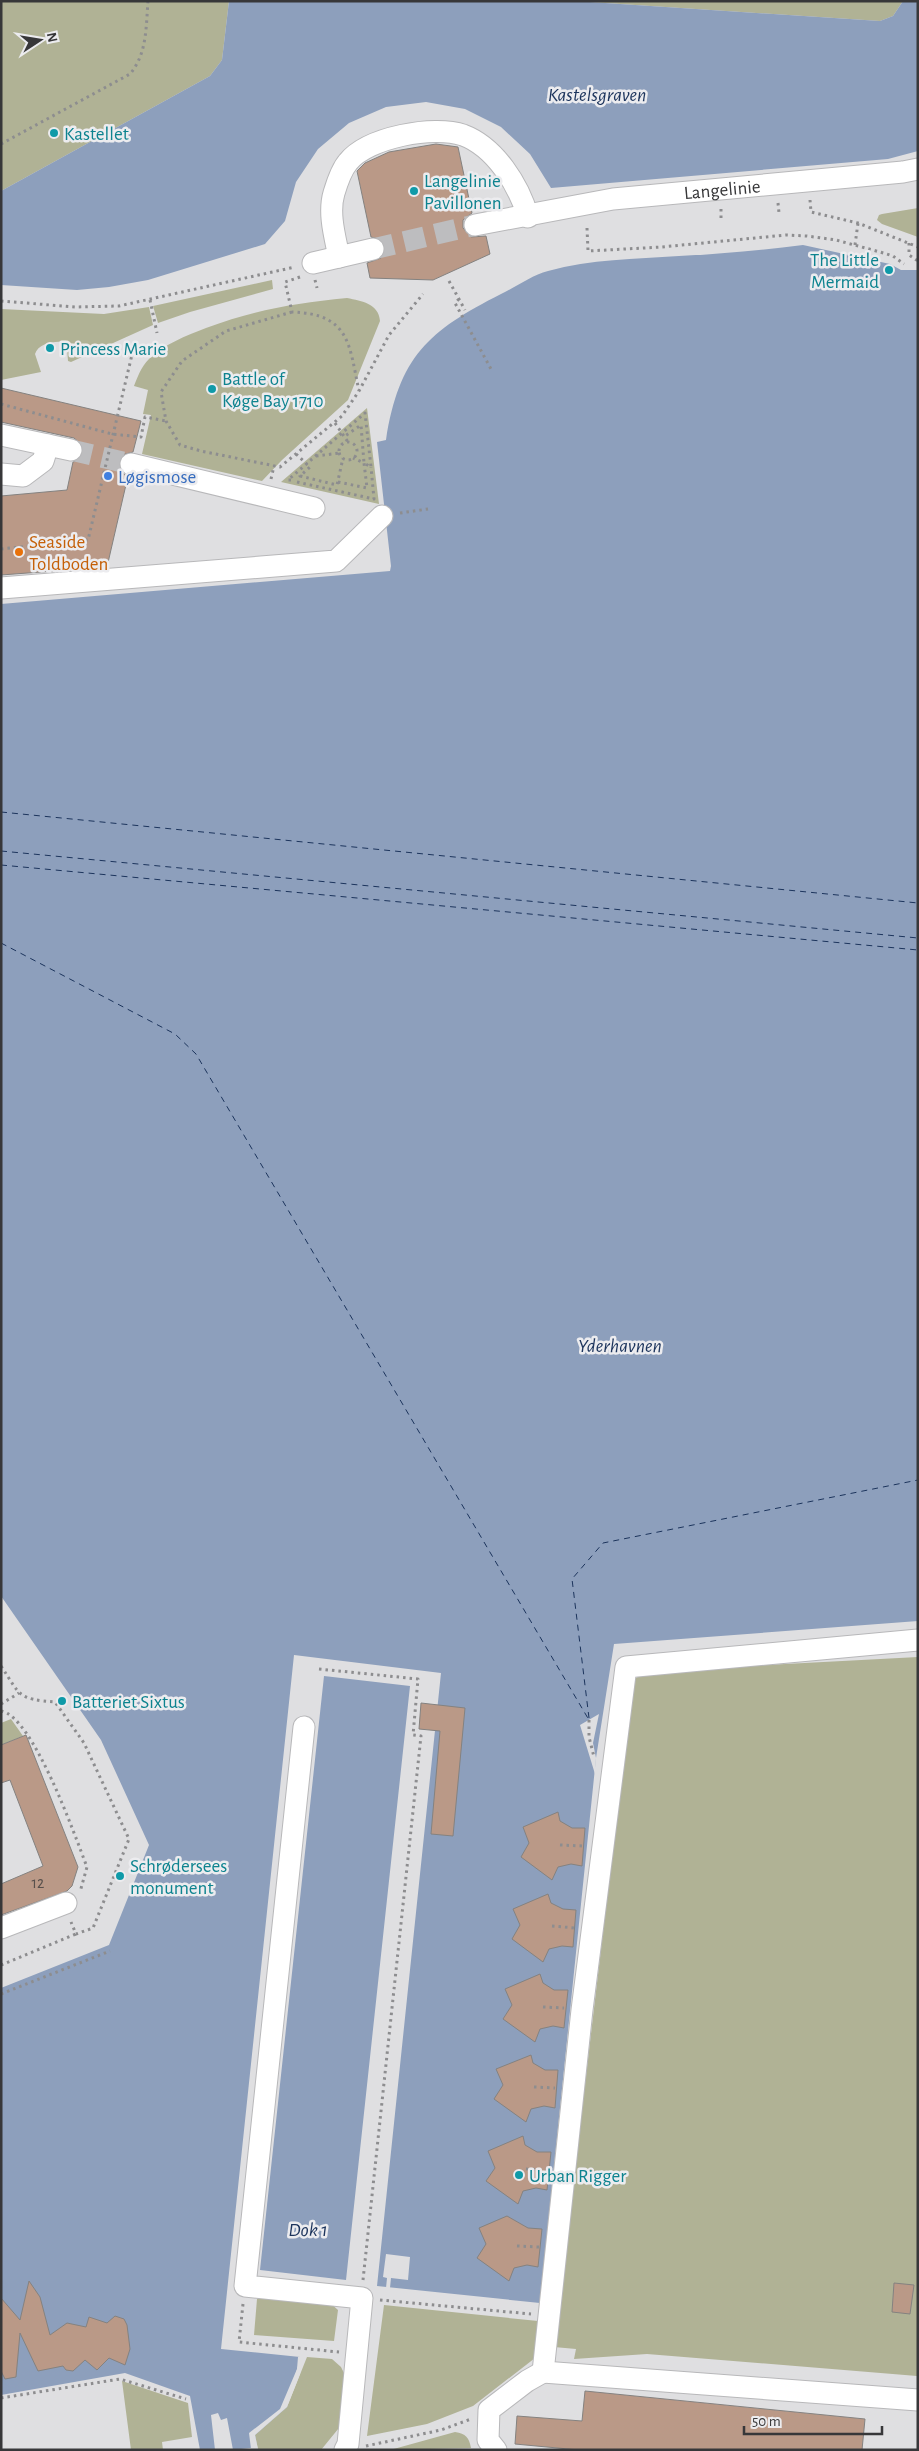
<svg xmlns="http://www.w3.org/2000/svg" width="919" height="2451" viewBox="0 0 919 2451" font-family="'Alegreya Sans',sans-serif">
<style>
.green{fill:#b0b295}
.water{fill:#8d9fbc}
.pier{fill:#dfdfe1}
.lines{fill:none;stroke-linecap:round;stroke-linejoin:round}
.ferry{stroke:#1c345c;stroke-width:1;stroke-dasharray:6 5;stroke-linecap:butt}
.building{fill:#ba9987;stroke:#848280}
.minor-tunnel{stroke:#bdbdbf;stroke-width:21;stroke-dasharray:21 11;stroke-linecap:butt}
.minor-casing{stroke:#b8b8ba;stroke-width:23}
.path{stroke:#8d8d8f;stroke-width:3;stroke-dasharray:2.5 4;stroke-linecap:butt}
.minor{stroke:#fff;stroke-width:21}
.culture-dot{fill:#0f9aa8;stroke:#ececef;stroke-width:2}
.shop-dot{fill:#3f7fe0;stroke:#ececef;stroke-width:2}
.food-dot{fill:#e8710a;stroke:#ececef;stroke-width:2}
.labels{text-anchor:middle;stroke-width:5;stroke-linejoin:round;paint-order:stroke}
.number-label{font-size:16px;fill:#58504c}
.culture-label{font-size:19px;fill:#0d838f;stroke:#ececef;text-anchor:start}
.street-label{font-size:19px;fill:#373739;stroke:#ececef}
.shop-label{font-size:19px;fill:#366cbe;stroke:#ececef;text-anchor:start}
.food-label{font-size:19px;fill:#c56008;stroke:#ececef;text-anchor:start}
.water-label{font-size:20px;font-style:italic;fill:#1c345c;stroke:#ececef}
</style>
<rect width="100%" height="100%" fill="#dfdfe1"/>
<path class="green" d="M1 1H229L222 60 210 76 1 191Z
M575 1H903L893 16 880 21Z
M918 208V237L882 224 877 220 879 215 882 214Z
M272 280 273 289 190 312 158 323 153 306Z
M347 298C362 301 379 304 380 321L348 400 282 460 262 481 142 454 151 415 143 414 148 390 134 386C138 376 141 367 149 359 164 344 186 336 206 328 255 310 295 303 347 298Z
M149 307 153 325 71 362 68 361 67 348 62 342C53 341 38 344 35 354L41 372 1 380V309L104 314Z
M367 408 379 504 281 482Z
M918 1657 917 2376 647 2354 574 2359 576 2349 554 2347 631 1695 636 1678 650 1671Z
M11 1719 23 1736 1 1745V1723Z
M271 2294 328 2301 338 2310 334 2341 254 2335 257 2299Z
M384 2305 538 2321 535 2358 473 2406 427 2424 367 2436Z
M307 2357 332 2359 341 2367 346 2377 343 2423 321 2450H258L255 2435 287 2407Z
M122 2381 188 2403 192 2437 162 2442 163 2450H131Z
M455 2432C466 2434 469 2437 471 2448L390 2450Z"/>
<path class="water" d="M229 1H575L880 21 893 16 903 1H918V151L888 159 551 188 530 154 501 127 465 109 426 102 386 107 349 123 318 149 296 182 285 221 265 244 148 280 109 287 77 290 1 285V191L210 76 222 60Z
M803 245 890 264 901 270H918V1621L614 1644 596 1758 540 2303 377 2286 441 1673 294 1655 221 2349 300 2357C297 2374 289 2389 287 2407L255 2435 257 2447 233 2450 227 2418 221 2420 218 2413 211 2415 215 2450H200L190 2396 125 2373 1 2395V1988L109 1945 149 1845 101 1740 1 1596V604L390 571 391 566 377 442 386 440C399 357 428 331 501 294 516 287 532 275 548 271 591 259 635 259 679 256 721 254 762 250 803 245Z
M324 1676 410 1686 346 2280 260 2270Z"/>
<path class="pier" d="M599 1714 593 1743 596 1758 595 1774 580 1725Z
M386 2254 410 2257 408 2280 391 2278 390 2288H386L387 2278 383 2277Z
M298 2357H303L300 2374 287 2407 255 2435 258 2449 248 2450 251 2449 249 2433 280 2409 297 2369Z"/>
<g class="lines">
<path class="ferry" d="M1 812 918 903
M1 851 918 938
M1 865 918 950
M1 943 175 1034 196 1054 589 1720
M589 1718 572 1579 603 1543 918 1480"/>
</g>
<path class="building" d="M436 144 458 147 472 213 463 220V228L471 237 486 236 490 254 433 280 370 278 367 263 381 258 385 247 382 240 371 237 357 171 365 163 389 152Z
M1 388 141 421 133 452 122 455 119 462 122 473 128 476 107 567 1 575V496L67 490 73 462 80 459 83 452V446L74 438 1 422Z
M421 1703 465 1708 453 1836 431 1834 440 1731 419 1729Z
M26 1735 78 1867 72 1886 67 1891 1 1915V1884L43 1866 10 1780 1 1783V1745Z
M558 1812 560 1821 572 1828H585L582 1866 571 1864 558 1867 552 1880 521 1857 529 1843 523 1827Z
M548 1894 551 1903 563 1909 576 1910 573 1947 562 1946 549 1949 543 1962 512 1939 520 1925 513 1909Z
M540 1974 543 1983 554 1990H568L564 2028 553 2026 540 2029 535 2042 503 2019 512 2005 505 1989Z
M531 2055 533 2063 545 2070H558L555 2108 544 2106 531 2109 526 2122 494 2099 503 2085 496 2069Z
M523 2136 525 2145 537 2152H551L547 2190 536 2188 523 2191 518 2204 486 2181 495 2168 488 2151Z
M507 2216 528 2228 542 2229 538 2267 527 2265 514 2268 509 2281 477 2258 486 2244 479 2228Z
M29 2281 40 2297 50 2335 67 2323 86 2327 89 2317 107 2323 115 2316 124 2319 127 2325 130 2349 125 2365 109 2358 97 2370 85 2360 73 2371 66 2370 63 2366 38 2371 20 2333 16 2377 5 2379 1 2371V2298L20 2320Z
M894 2283 914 2285 910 2314 892 2312Z
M585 2391 865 2419 862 2450H579L515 2444 517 2416 582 2421Z"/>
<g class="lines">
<path class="minor-tunnel" d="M373 249 475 225
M71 450 131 464"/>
<defs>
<g id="minor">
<path id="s1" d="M475 225 613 199 903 172 918 169"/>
<path d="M339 257C335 237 328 213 334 193 337 183 341 170 348 162 368 137 434 125 463 135 495 147 519 185 528 217"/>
<path d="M313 263 373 249"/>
<path d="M1 435 71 450"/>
<path d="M131 464 314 508"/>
<path d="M1 474 23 476 43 461 48 445"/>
<path d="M1 588 336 561 382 516"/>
<path d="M304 1727 245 2286 362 2298 348 2444 345 2450"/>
<path d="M1 1928 66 1903"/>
<path d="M543 2372 582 2010 626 1667 918 1640"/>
<path d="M543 2372 918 2400"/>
<path d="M496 2450 488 2440 489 2410 527 2381 543 2372"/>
</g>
</defs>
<use href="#minor" class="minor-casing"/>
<path class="path" d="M1 144 130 74C147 54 146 27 148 1
M810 200 811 212 858 223 918 247
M778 203 779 213
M721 218V208
M587 228 588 251 662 247 786 235 807 236 836 240 880 252 893 256 904 264
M909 243V255L918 261
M855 245 858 223
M300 277 285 282 292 312C350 314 349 344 359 391
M315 280 317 288
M449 281 465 310
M459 299 455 303 491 369
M150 300 157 333
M1 301 75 307 119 306 295 267
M292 312 226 331 182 361 161 392 166 421 180 445 201 451 280 467 342 416 359 391 389 335 423 294
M1 404 112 434 141 437 145 417 166 421
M335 423 348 442
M339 451a9 9 0 1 1 18 0a9 9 0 1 1-18 0Z
M296 454 310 467 300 476 337 485 343 458
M316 456 340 453
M271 479 274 466
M291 480H288L365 413 371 467 364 463 361 425 345 436
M297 482 374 499 371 467
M338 482 367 488 364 463 353 458
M400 513 428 509
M1 549 88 540 135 342
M1 1666C21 1696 17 1699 55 1702L84 1743 129 1839 93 1928 76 1934 71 1922
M319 1669 418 1679 413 1735 421 1736 363 2280
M1 1704 19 1693
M1 1711C33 1716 75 1836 87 1867L80 1892
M589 1720V1737L594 1757
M560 1845 583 1846
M552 1926 575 1928
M1 1965 76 1934
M1 1994 110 1951
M543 2007 564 2008
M534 2087 555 2088
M526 2169 546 2170
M517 2246 539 2247
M380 2300 531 2314
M243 2304 239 2342 339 2352
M1 2398 120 2379 186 2399
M366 2446 441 2430 471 2419"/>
<use href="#minor" class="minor"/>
</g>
<g class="culture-dot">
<circle cx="54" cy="133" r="5"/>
<circle cx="414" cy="191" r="5"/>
<circle cx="889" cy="270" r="5"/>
<circle cx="50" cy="348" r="5"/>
<circle cx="212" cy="389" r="5"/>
<circle cx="62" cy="1701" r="5"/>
<circle cx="120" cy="1876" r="5"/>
<circle cx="519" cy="2175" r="5"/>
</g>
<circle class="shop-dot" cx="108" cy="476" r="5"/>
<circle class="food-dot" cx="19" cy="552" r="5"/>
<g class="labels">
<g class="number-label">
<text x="38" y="1888">12</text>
</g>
<g class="culture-label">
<text x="64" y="140">Kastellet</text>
<text x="424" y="187">Langelinie<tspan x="424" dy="22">Pavillonen</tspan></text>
<text x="879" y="266" text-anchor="end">The Little<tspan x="879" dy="22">Mermaid</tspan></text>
<text x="60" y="355">Princess Marie</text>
<text x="222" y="385">Battle of<tspan x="222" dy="22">Køge Bay 1710</tspan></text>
<text x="72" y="1708">Batteriet Sixtus</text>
<text x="130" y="1872">Schrødersees<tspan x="130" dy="22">monument</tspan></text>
<text x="529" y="2182">Urban Rigger</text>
</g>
<g class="street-label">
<text dy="7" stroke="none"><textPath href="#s1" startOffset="250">Langelinie</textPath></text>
</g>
<g class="shop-label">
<text x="118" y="483">Løgismose</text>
</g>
<g class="food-label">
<text x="29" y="548">Seaside<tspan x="29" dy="22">Toldboden</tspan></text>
</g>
<g class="water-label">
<text x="597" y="101">Kastelsgraven</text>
<text x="620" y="1352">Yderhavnen</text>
<text x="308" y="2236">Dok 1</text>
</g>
</g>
<rect width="919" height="2451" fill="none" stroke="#373739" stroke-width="5"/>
<g transform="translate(40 40) rotate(78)" stroke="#ececef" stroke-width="4" paint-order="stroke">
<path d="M0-4L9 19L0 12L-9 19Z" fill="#373739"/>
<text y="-8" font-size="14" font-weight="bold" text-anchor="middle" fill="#373739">N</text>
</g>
<path d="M744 2426v8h138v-8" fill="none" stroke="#373739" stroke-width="2.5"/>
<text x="752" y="2426" font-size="15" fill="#373739" stroke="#ececef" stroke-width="4" paint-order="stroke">50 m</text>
</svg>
